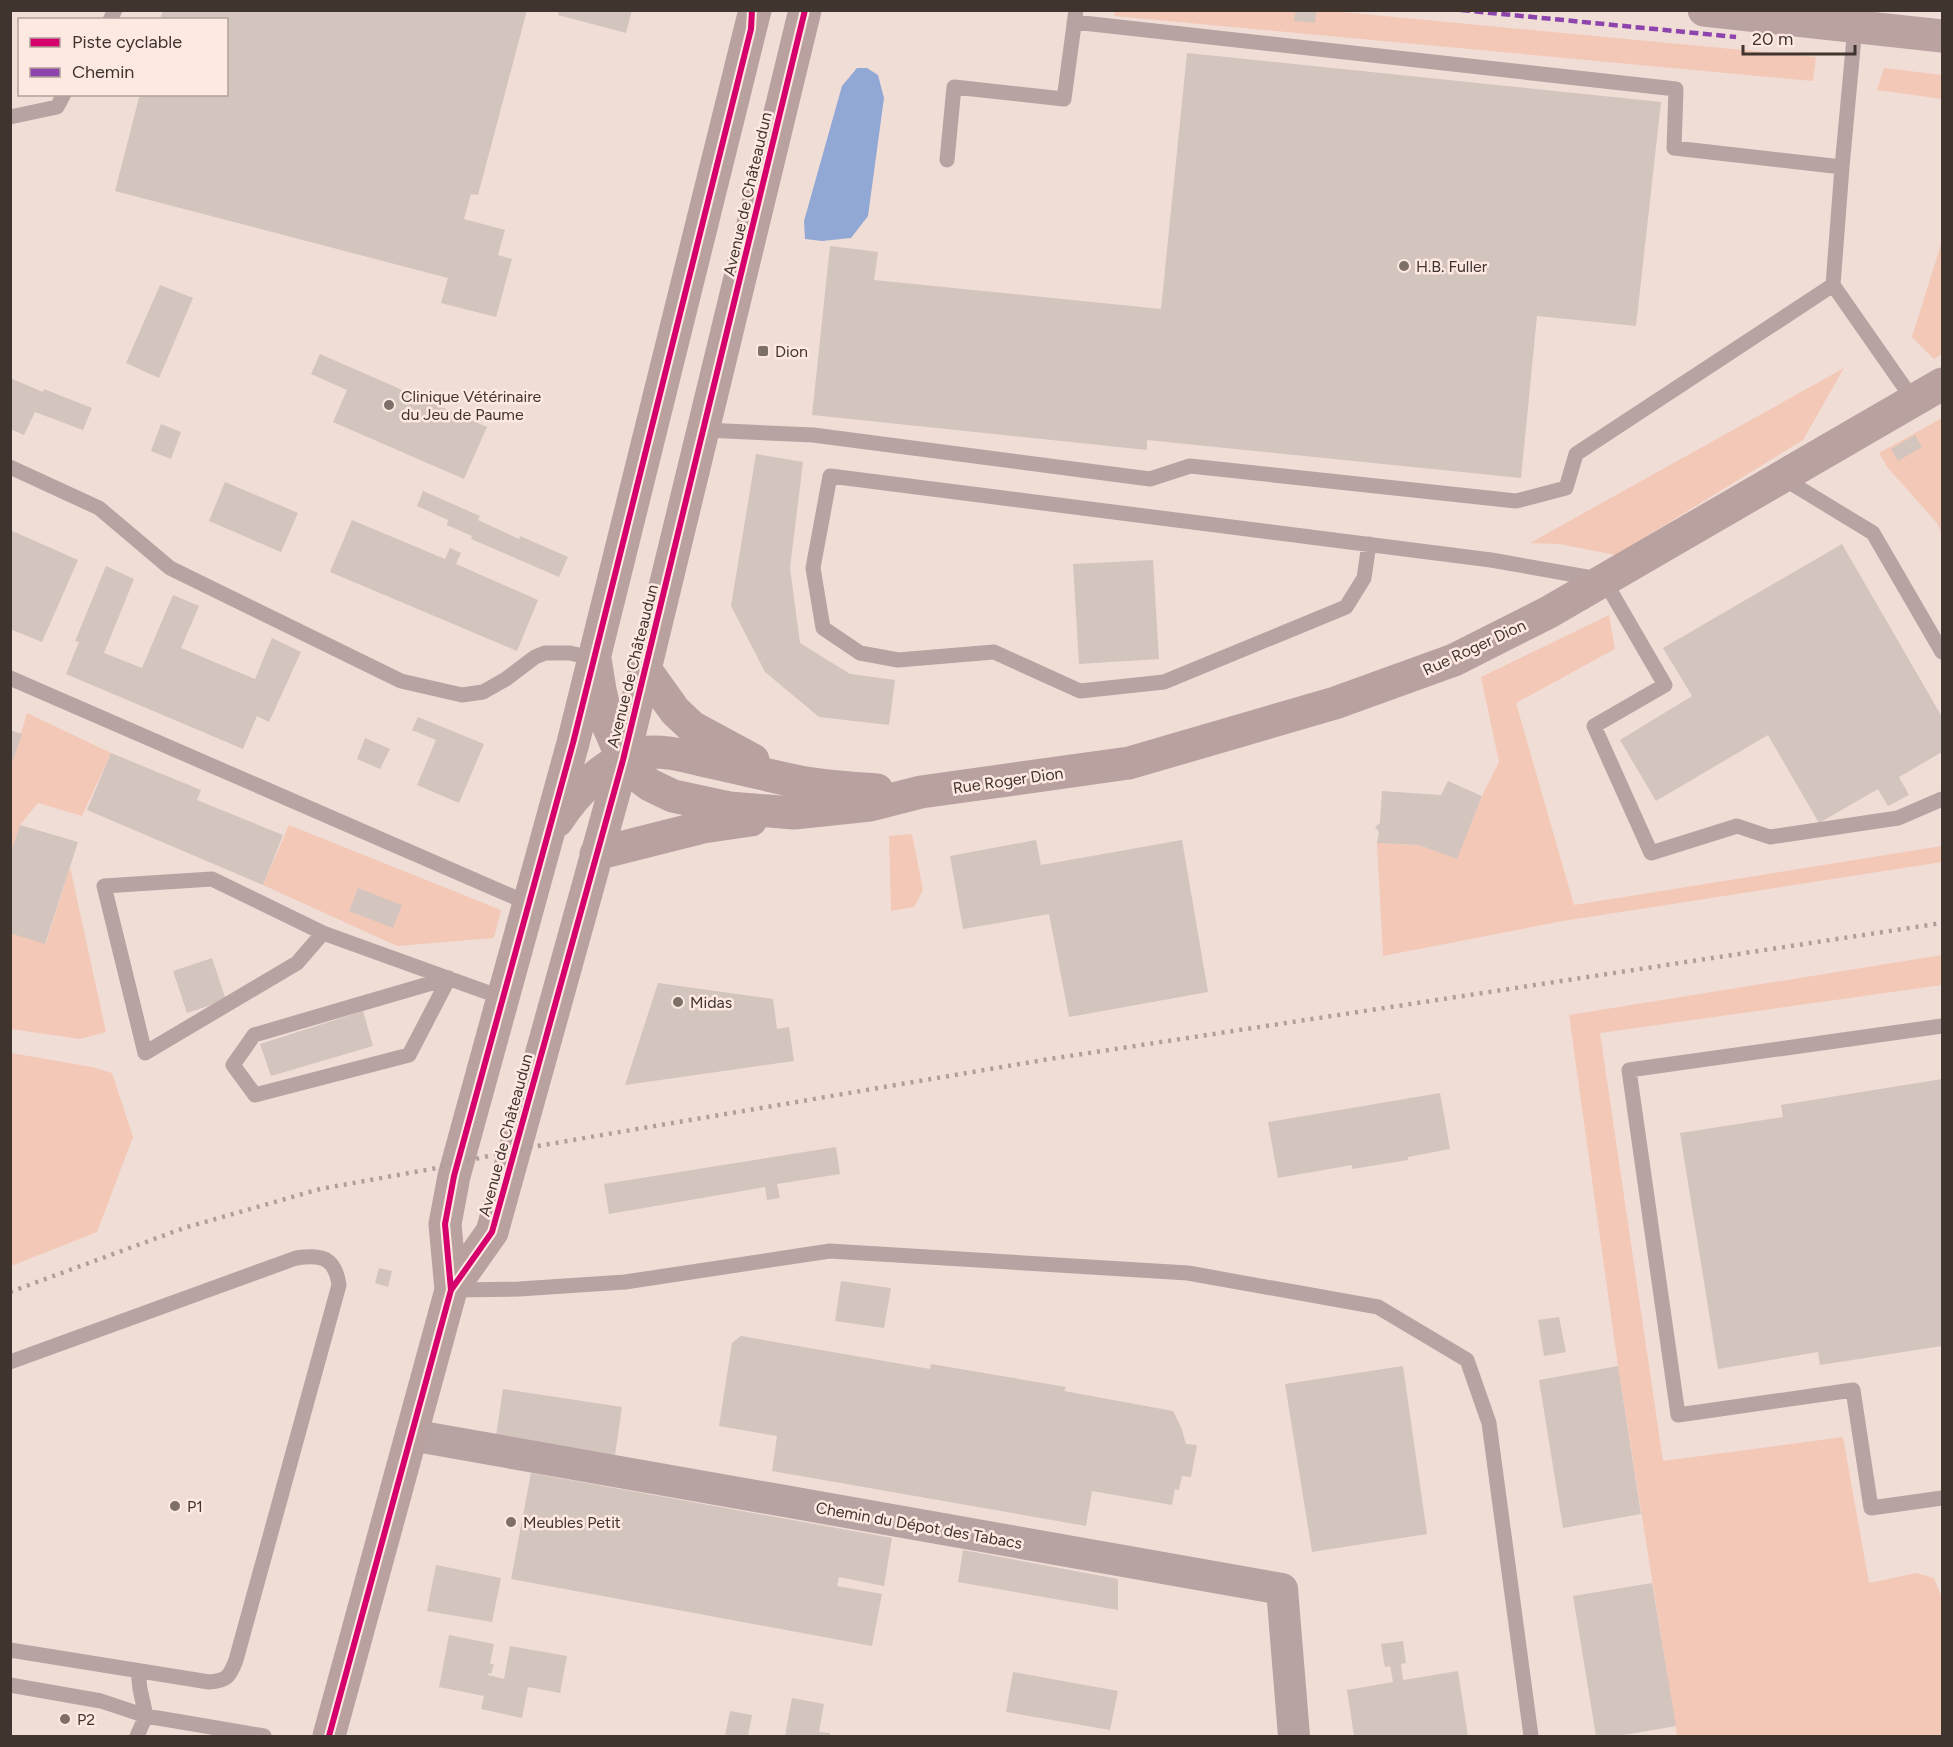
<svg xmlns="http://www.w3.org/2000/svg" width="1953" height="1747" viewBox="0 0 1953 1747" font-family="Figtree,sans-serif">
<style>
.green{fill:#f4c8b7}
.water{fill:#92a8d4}
.building{fill:#d3c4be}
.lines{fill:none;stroke-linecap:round;stroke-linejoin:round}
.lane{stroke:#b8a3a3;stroke-width:15}
.street{stroke:#b8a3a3;stroke-width:32}
.secondary{stroke:#b9a1a0;stroke-width:33}
.primary{stroke:#baa2a0;stroke-width:33}
.rail{stroke:#af9e9c;stroke-width:4.5;stroke-dasharray:3 6;stroke-linecap:butt}
.quiet{stroke:#8e44ad;stroke-width:4.5;stroke-dasharray:9 4.5;stroke-linecap:butt}
.cycleway-casing{stroke:#fde9e2;stroke-width:10}
.cycleway{stroke:#d6006c;stroke-width:6}
.poi-dot{fill:#7e6f69;stroke:#fde9e2;stroke-width:2}
.labels{text-anchor:middle;stroke-width:5;stroke-linejoin:round;paint-order:stroke}
.street-label{font-size:16px;fill:#40342f;stroke:#fde9e2}
.poi-label{font-size:16px;fill:#40342f;stroke:#fde9e2;text-anchor:start}
</style>
<rect width="100%" height="100%" fill="#f0ddd6"/>
<path class="green" d="M1115 10 1332 11 1816 57 1813 81 1114 16Z
M1884 68 1942 75V99L1877 90Z
M1942 241V354L1934 359 1912 337Z
M1844 368 1803 440 1616 555 1559 544 1530 543Z
M1942 418V533L1937 523 1888 468 1879 453Z
M1609 615 1615 649 1516 703 1574 905 1942 846V862L1563 921 1383 956 1377 843 1419 845 1457 858 1482 796 1499 762 1481 677Z
M27 713 111 753 82 816 38 803 20 825 11 855V768Z
M289 825 501 910 494 938 397 946 263 885Z
M912 834 923 890 914 907 891 911 889 836Z
M70 867 106 1032 80 1039 11 1029V933L46 943Z
M1942 955V985L1600 1033 1663 1461 1843 1437 1869 1583 1916 1573 1934 1578 1942 1599V1736H1677L1618 1366 1569 1015Z
M11 1053 92 1067 112 1073 133 1137 97 1232 11 1266Z"/>
<path class="water" d="M857 68H867L878 75 884 98 868 216 851 238 822 241 805 239 804 221 842 86Z"/>
<path class="building" d="M163 10H527L478 195 471 194 464 219 505 230 498 255 512 259 496 317 441 303 448 278 115 191 140 94H226V20H160Z
M559 10H632L626 33 558 15Z
M1296 10 1316 11 1315 23 1294 21Z
M1187 53 1661 102 1636 326 1537 316 1521 478 1147 440V450L812 415 830 246 878 252 874 280 1161 309Z
M160 285 193 298 159 378 126 363Z
M320 354 487 427 464 479 333 422 347 390 311 374Z
M10 378 43 392 44 389 92 408 83 430 35 412 24 435 10 429Z
M161 424 181 432 171 459 151 451Z
M1915 435 1922 447 1898 461 1891 449Z
M756 454 803 462 790 568 800 643 850 674 895 680 889 725 819 717 765 672 731 606Z
M225 482 298 513 281 552 209 521Z
M423 491 480 516 478 520 519 539 520 536 568 557 559 577 471 539 472 536 447 525 448 520 417 506Z
M352 520 445 559 450 548 461 553 456 564 538 600 517 651 330 572Z
M10 530 78 560 42 642 10 629Z
M1842 544 1942 717V752L1899 777 1909 795 1888 806 1878 789 1819 823 1768 735 1656 801 1620 740 1692 696 1663 648Z
M1153 560 1159 659 1079 664 1073 564Z
M106 566 134 579 104 653 142 668 173 595 199 606 181 648 255 679 272 638 301 652 269 722 257 716 243 749 66 674 79 642 75 641Z
M418 717 484 744 459 803 417 785 436 740 412 730Z
M10 730 22 734 11 766H10Z
M365 738 390 749 380 769 357 759Z
M111 753 201 790 197 800 283 835 263 885 87 810Z
M1448 781 1482 796 1457 859 1419 845 1377 843 1379 832 1375 827 1380 823 1382 791 1441 795Z
M20 825 78 842 45 944 10 933V855Z
M1036 840 1041 865 1182 840 1208 992 1069 1017 1049 914 963 929 950 856Z
M358 888 402 905 393 928 349 911Z
M212 958 226 1000 187 1013 173 971Z
M658 983 773 999 777 1029 789 1027 794 1061 625 1085Z
M363 1011 373 1046 271 1076 260 1044Z
M1942 1079V1346L1820 1365 1818 1352 1718 1369 1680 1133 1783 1117 1781 1105Z
M1440 1093 1450 1149 1408 1157V1160L1352 1169V1165L1278 1178 1268 1122Z
M836 1147 840 1174 777 1184 780 1198 767 1200 765 1187 609 1214 604 1184Z
M379 1268 392 1271 388 1287 375 1283Z
M841 1281 891 1288 884 1328 835 1321Z
M1559 1317 1566 1352 1544 1356 1538 1320Z
M741 1336 930 1369 931 1364 1066 1387 1064 1391 1173 1411 1181 1427 1186 1444 1197 1445 1191 1477 1182 1476 1179 1490 1175 1489 1172 1505 1092 1491 1086 1526 772 1471 777 1436 719 1426 732 1343Z
M1403 1366 1427 1534 1312 1552 1285 1384Z
M1618 1366 1641 1514 1563 1528 1539 1380Z
M503 1389 622 1407 615 1455 496 1436Z
M531 1473 892 1538 884 1586 839 1577 837 1586 882 1594 872 1646 511 1579Z
M963 1550 1118 1579V1610L958 1582Z
M436 1565 501 1578 492 1622 427 1611Z
M1652 1583 1676 1726 1618 1736H1596L1573 1596Z
M449 1635 494 1644 490 1664H494L491 1674 488 1673V1675L504 1679 510 1646 567 1656 560 1693 528 1687 522 1718 481 1709 484 1696 439 1687Z
M1403 1641 1406 1663 1401 1664 1403 1680 1458 1671 1468 1736H1354L1347 1690 1393 1682 1390 1666 1385 1667 1381 1644Z
M1013 1672 1118 1691 1110 1730 1006 1712Z
M792 1698 824 1704 819 1732 830 1733V1736H785Z
M730 1711 752 1715 748 1736H725Z"/>
<g class="lines">
<path class="lane" d="M110 20 115 10
M10 117 57 107 64 94
M947 160 954 87 1064 99 1076 10
M1842 167 1855 27
M1833 285 1914 401
M704 430 813 435 1150 479 1190 466 1516 501 1566 488 1576 454 1833 285 1842 167 1674 148 1676 89 1074 22
M10 467 99 508 170 568 401 681 462 695 483 692 506 679 535 657 545 653H570L595 659
M1781 477 1873 533 1942 652
M1369 544 1364 578 1346 607 1164 682 1080 691 994 652 898 660 860 653 823 628 813 568 830 476 1491 560 1604 580 1665 685 1594 726 1651 853 1737 826 1770 837 1898 818 1942 799
M10 678 530 904
M323 933 297 963 145 1053 104 886 212 879 323 933 503 998
M449 978 409 1055 255 1095 233 1065 254 1035Z
M1942 1026 1629 1070 1678 1415 1853 1390 1871 1508 1942 1498
M451 1290 519 1289 625 1282 830 1251 1188 1273 1378 1307 1467 1360 1489 1423 1531 1736
M10 1362 296 1258C321 1254 335 1257 339 1285L236 1660C230 1676 227 1681 209 1682L10 1650
M10 1685 101 1701 146 1716 264 1736
M137 1736 146 1716 140 1689 138 1671"/>
<path class="street" d="M411 1435 1282 1589 1294 1736"/>
<path class="secondary" d="M595 659 600 690 608 725 623 760 634 773 650 785 673 796 729 808 794 813 870 805 921 792 1129 763 1335 703 1454 660 1549 612 1942 384
M645 669 675 711 692 727 753 760
M557 821C575 793 607 759 641 753 663 749 688 757 710 762 738 768 766 775 795 781 822 787 850 788 877 790
M596 854 703 827 751 820
M451 1290 445 1224 454 1176 573 743 755 10
M329 1736 451 1290 492 1232 623 760 805 10"/>
<path class="primary" d="M1704 10 1942 36"/>
<path class="rail" d="M10 1292 184 1228 320 1189 437 1168 514 1150 1043 1060 1942 923"/>
<path class="quiet" d="M1461 10 1736 37"/>
<defs>
<path id="cycleway" d="M451 1290 445 1224 454 1176 573 743 751 29 752 10
M329 1736 451 1290 492 1232 623 760 805 10"/>
</defs>
<use href="#cycleway" class="cycleway-casing"/>
<use href="#cycleway" class="cycleway"/>
</g>
<g class="poi-dot">
<circle cx="1404" cy="266" r="6"/>
<rect x="757" y="345" width="12" height="12" rx="3"/>
<circle cx="389" cy="405" r="6"/>
<circle cx="678" cy="1002" r="6"/>
<circle cx="175" cy="1506" r="6"/>
<circle cx="511" cy="1522" r="6"/>
<circle cx="65" cy="1719" r="6"/>
</g>
<g class="labels">
<g class="street-label">
<text transform="translate(747 194) rotate(-77)" y="6">Avenue de Châteaudun</text>
<text transform="translate(1474 647) rotate(-25)" y="6">Rue Roger Dion</text>
<text transform="translate(632 666) rotate(-76)" y="6">Avenue de Châteaudun</text>
<text transform="translate(1008 780) rotate(-8)" y="6">Rue Roger Dion</text>
<text transform="translate(505 1135) rotate(-75)" y="6">Avenue de Châteaudun</text>
<text transform="translate(919 1525) rotate(10)" y="6">Chemin du Dépot des Tabacs</text>
</g>
<g class="poi-label">
<text x="1416" y="272">H.B. Fuller</text>
<text x="775" y="357">Dion</text>
<text x="401" y="402">Clinique Vétérinaire<tspan x="401" dy="18">du Jeu de Paume</tspan></text>
<text x="690" y="1008">Midas</text>
<text x="187" y="1512">P1</text>
<text x="523" y="1528">Meubles Petit</text>
<text x="77" y="1725">P2</text>
</g>
</g>
<rect width="1953" height="1747" fill="none" stroke="#40342f" stroke-width="24"/>
<rect x="18" y="18" width="210" height="78" fill="#fde9e2" stroke="#b1a19a" stroke-width="1.5"/>
<rect x="30" y="38" width="30" height="9" fill="#d6006c" stroke="#b1a19a" stroke-width="1.5"/>
<text x="72" y="48" font-size="18" fill="#40342f">Piste cyclable</text>
<rect x="30" y="68" width="30" height="9" fill="#8e44ad" stroke="#b1a19a" stroke-width="1.5"/>
<text x="72" y="78" font-size="18" fill="#40342f">Chemin</text>
<path d="M1743 45v9h112v-9" fill="none" stroke="#40342f" stroke-width="3"/>
<text x="1752" y="45" font-size="18" fill="#40342f" stroke="#fde9e2" stroke-width="4.5" paint-order="stroke">20 m</text>
</svg>
